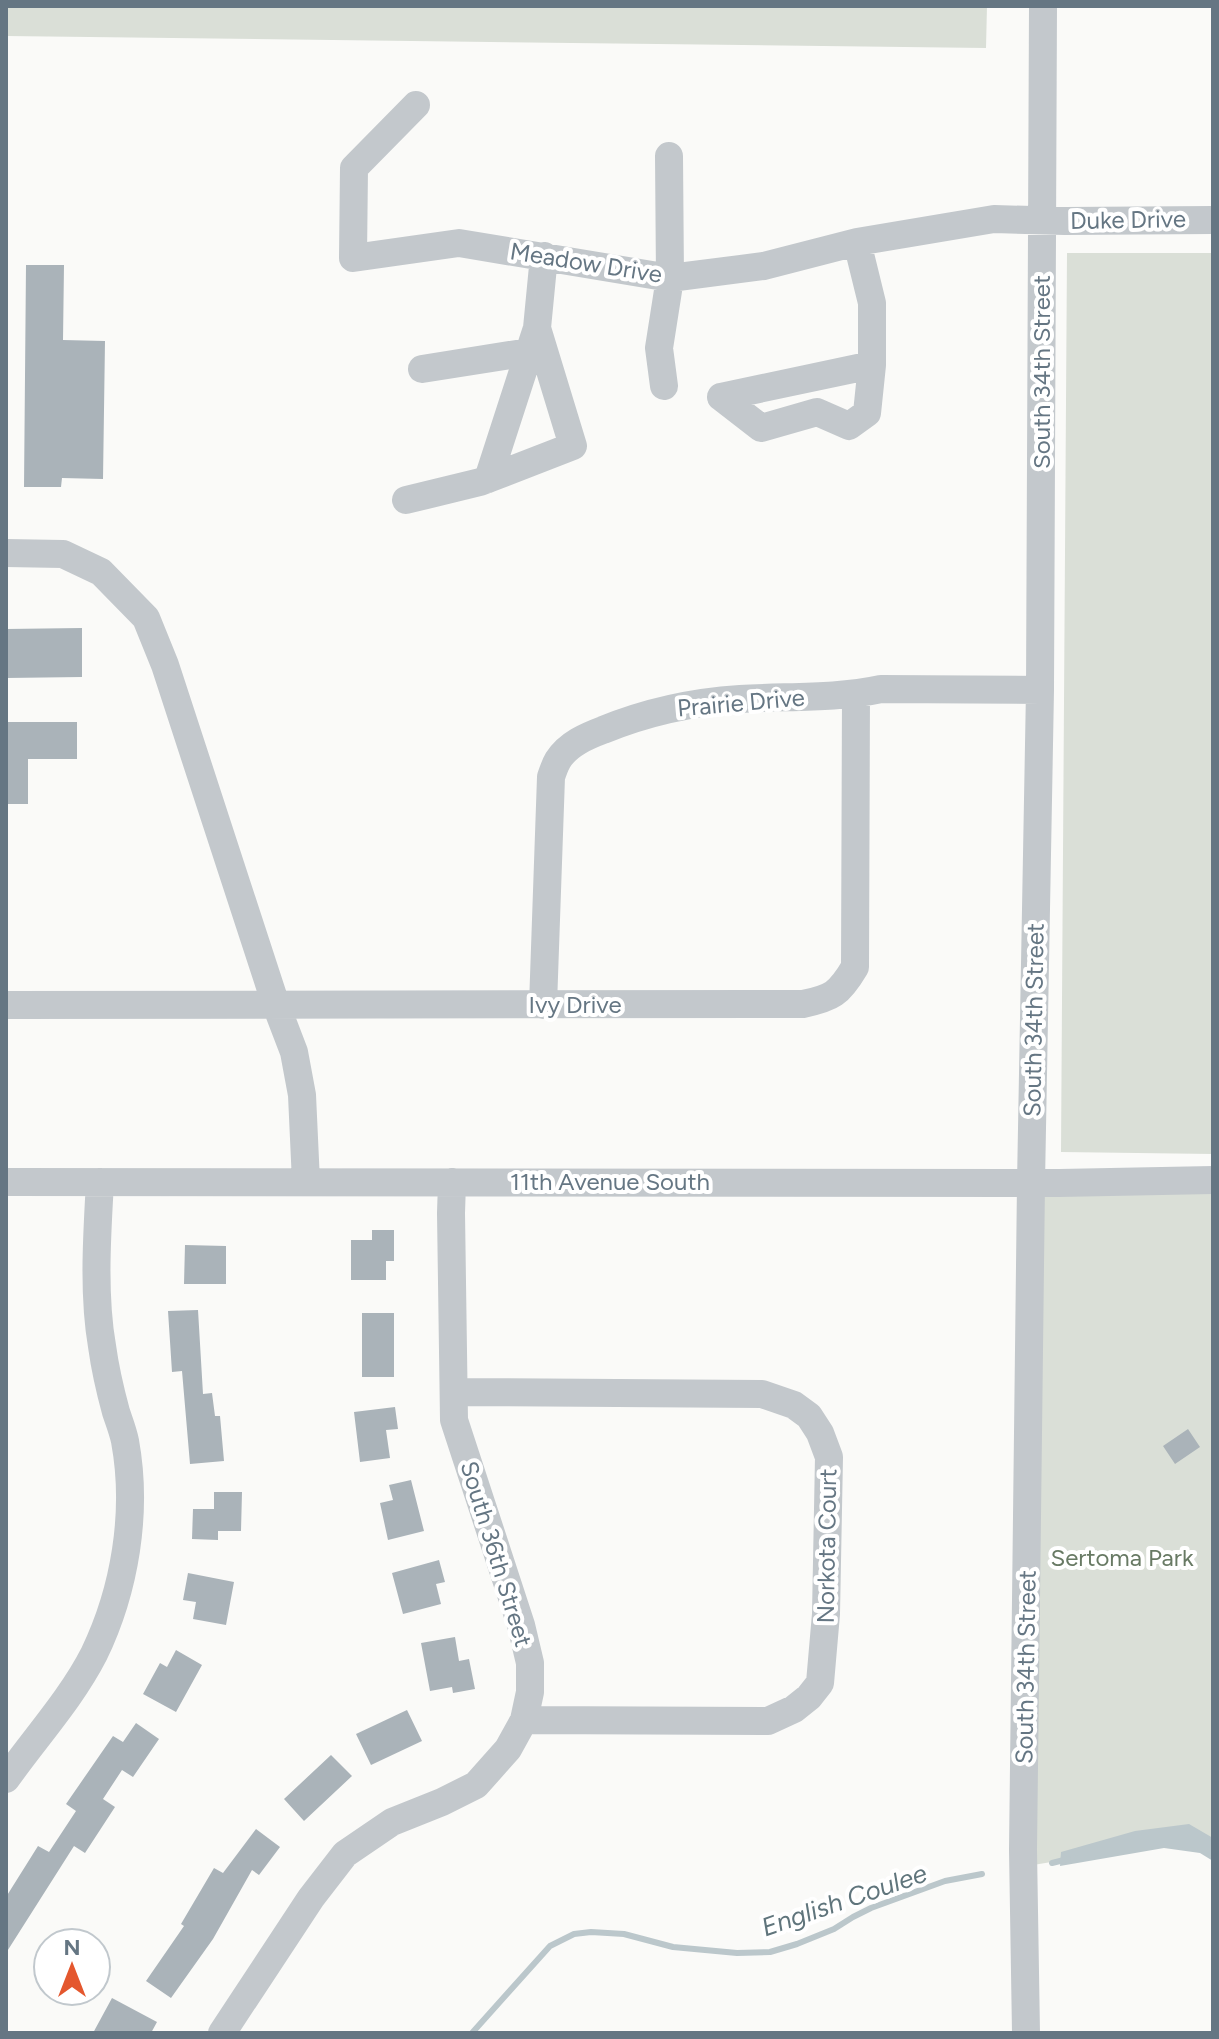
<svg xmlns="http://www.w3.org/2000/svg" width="1219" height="2039" viewBox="0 0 1219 2039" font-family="Figtree,sans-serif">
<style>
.green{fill:#dadfd7}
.water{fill:#bbc7cb}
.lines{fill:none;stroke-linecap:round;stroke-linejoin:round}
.stream{stroke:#bbc7cb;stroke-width:6}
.building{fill:#aab3b9}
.minor{stroke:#c3c8cc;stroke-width:28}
.labels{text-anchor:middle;stroke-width:8;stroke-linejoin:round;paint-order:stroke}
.street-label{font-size:24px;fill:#657683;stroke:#fff}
.park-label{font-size:24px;fill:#687a64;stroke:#fff}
.water-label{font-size:26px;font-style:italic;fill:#60757c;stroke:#fff}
</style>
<rect width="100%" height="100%" fill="#fafaf8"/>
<path class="green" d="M6 6H987L986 48 6 36Z
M1067 253H1213V1154L1061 1152Z
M1213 1179V1854L1174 1842 1033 1865 1031 1183Z"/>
<path class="water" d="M1189 1824 1213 1838V1861L1200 1853 1164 1848 1060 1866 1061 1852 1135 1831Z"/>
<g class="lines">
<path class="stream" d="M1052 1863 1068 1859
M472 2033 550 1946 574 1934 591 1932 624 1934 673 1947 737 1953 770 1952 797 1944 834 1929 853 1917 871 1908 945 1881 982 1874"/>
</g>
<path class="building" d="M26 265H64L63 340 105 341 103 479 62 478 61 487H24Z
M82 628V677L6 678V629Z
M6 722H77V759H28V804H6Z
M372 1230H394V1261H386V1280H351V1240H372Z
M185 1245 226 1246V1284H184Z
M198 1310 203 1394 212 1393 215 1416H220L224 1461 190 1464 182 1371 172 1372 168 1311Z
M362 1313H394V1377H362Z
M395 1407 398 1429 386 1430 390 1458 360 1462 354 1412Z
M1188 1429 1200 1447 1175 1464 1163 1446Z
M411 1480 424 1531 388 1540 380 1503 393 1500 389 1485Z
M214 1492H242L241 1531H218V1540L192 1539 193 1509H214Z
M439 1560 445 1582 436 1584 441 1604 403 1614 392 1573Z
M188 1573 234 1582 226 1625 193 1619 196 1602 183 1600Z
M455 1637 459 1661 469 1659 475 1689 453 1693 452 1687 430 1691 421 1643Z
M176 1650 202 1665 176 1712 143 1694 160 1663 167 1667Z
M407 1710 422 1741 371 1765 356 1734Z
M136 1723 159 1739 133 1777 122 1770 103 1799 115 1807 85 1853 74 1846 6 1953V1897L38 1846 49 1852 76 1811 66 1804 113 1736 123 1742Z
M331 1755 352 1776 304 1821 284 1799Z
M256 1829 280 1847 259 1875 252 1870 213 1939 171 1998 146 1981 184 1926 181 1924 214 1868 223 1873Z
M112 1998 157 2022 151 2033H93Z"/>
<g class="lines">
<path class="minor" d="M416 105 354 168 353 258 459 243 670 278 764 266 857 242 994 219 1065 221 1213 220
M422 369 529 352
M664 386 659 348 670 278 669 156
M721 397 872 365V303L857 242
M721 397 761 428 817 412 849 426 867 413 872 365
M488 479 537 328
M406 500 480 482 573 446 537 328 544 256
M6 553 63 554 101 572 146 618 165 665 276 1005 294 1052 302 1095 306 1182
M6 1005 803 1004C832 998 839 994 855 967L856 694
M543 1005 551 777C553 771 555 765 558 760 568 744 587 736 603 730 647 712 693 702 740 699 787 696 835 699 881 689L1040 690
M6 1182 1059 1183 1213 1180
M454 1392 762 1394 794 1405 809 1416 820 1433 829 1457 826 1614 820 1683 809 1697 794 1709 768 1721 524 1720
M6 1779C35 1738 71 1699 94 1654 125 1590 138 1512 125 1441 123 1431 119 1421 116 1412 110 1390 105 1368 102 1346 93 1294 97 1235 100 1182
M222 2033 311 1898 345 1854 392 1822 442 1802 476 1785 508 1749 524 1720 530 1692V1663L521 1625 454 1420 451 1213 452 1182
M1026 2033 1023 1850 1031 1183 1040 690 1043 6"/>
</g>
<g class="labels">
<g class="street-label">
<text transform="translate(1128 220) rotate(-1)" y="8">Duke Drive</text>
<text transform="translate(586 263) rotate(9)" y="8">Meadow Drive</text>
<text transform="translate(1042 372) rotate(-90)" y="8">South 34th Street</text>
<text transform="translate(741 703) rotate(-5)" y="8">Prairie Drive</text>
<text x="575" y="1013">Ivy Drive</text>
<text transform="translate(1034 1020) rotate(-89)" y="8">South 34th Street</text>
<text x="610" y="1190">11th Avenue South</text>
<text transform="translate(827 1546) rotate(-89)" y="8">Norkota Court</text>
<text transform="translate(496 1554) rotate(73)" y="8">South 36th Street</text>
<text transform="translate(1026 1667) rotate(-89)" y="8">South 34th Street</text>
</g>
<g class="park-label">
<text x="1122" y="1566">Sertoma Park</text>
</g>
<g class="water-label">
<text transform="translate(844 1900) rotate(-19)" y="9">English Coulee</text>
</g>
</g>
<rect width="1219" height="2039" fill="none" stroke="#657683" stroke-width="16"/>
<g transform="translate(72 1967)"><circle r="38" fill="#ffffff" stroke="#c1c8cd" stroke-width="2"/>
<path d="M0-6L14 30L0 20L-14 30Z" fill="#e4572e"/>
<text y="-12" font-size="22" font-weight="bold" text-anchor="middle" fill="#657683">N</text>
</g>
</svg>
